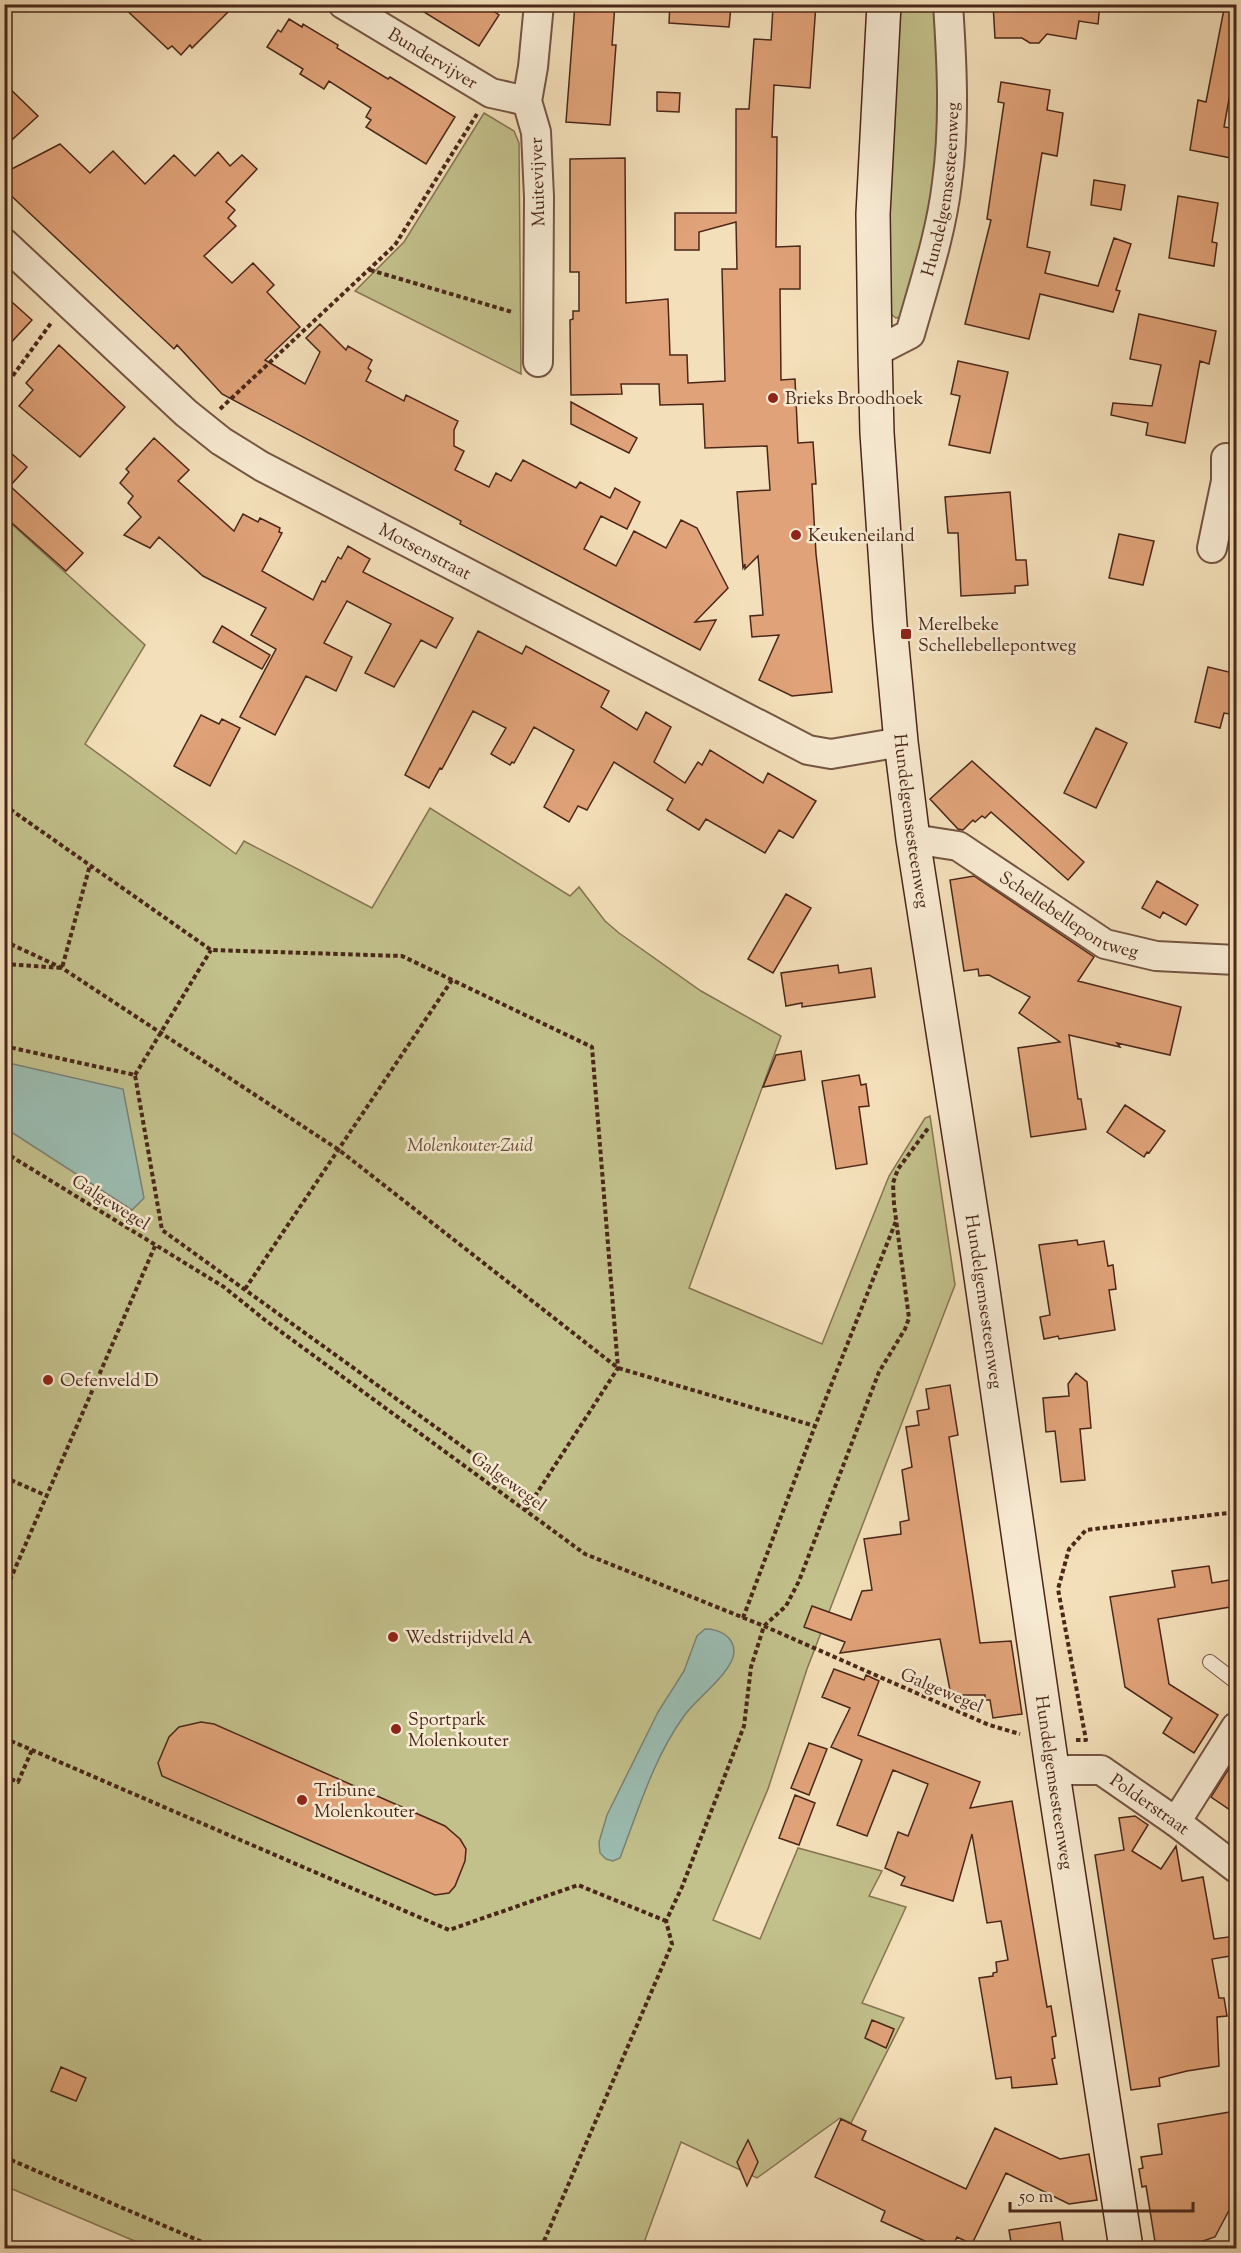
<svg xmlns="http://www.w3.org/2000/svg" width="1241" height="2253" viewBox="0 0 1241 2253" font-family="'Sorts Mill Goudy',serif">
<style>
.green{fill:#c2c08b;stroke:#867452;stroke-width:1.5}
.water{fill:#9bbcb1;stroke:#7b8075;stroke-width:1.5}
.building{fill:#e0a278;stroke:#4b271a;stroke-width:1.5}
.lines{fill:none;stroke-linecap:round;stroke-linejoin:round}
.lane-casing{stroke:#755542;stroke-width:16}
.street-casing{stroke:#755542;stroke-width:32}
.secondary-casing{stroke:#4b271a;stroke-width:36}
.path{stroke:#4b271a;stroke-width:4;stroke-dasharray:4.5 3;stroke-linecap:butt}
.lane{stroke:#f7ead2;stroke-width:14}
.street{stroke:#f7ead2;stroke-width:28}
.secondary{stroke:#f7ead2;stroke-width:33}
.poi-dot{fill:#8f2418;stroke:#f7ead2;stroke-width:2}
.labels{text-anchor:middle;stroke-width:5;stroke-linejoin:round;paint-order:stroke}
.street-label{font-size:18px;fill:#4b271a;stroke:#f7ead2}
.poi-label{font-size:18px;fill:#4b271a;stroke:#f7ead2;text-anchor:start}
.park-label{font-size:18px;font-style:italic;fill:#694d36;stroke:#f7ead2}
</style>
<rect width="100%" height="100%" fill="#f3dfb9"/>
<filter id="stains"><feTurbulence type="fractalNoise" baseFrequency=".00333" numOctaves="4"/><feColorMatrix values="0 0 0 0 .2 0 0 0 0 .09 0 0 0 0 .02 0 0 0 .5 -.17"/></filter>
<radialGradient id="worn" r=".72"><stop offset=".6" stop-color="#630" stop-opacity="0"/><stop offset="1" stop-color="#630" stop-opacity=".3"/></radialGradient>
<path class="green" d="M895 5H938L942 80 937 189 901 317 896 318 887 311Z
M484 113 514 131 519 143 521 374 355 291 404 242Z
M4 517 145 645 85 744 236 854 244 841 372 908 430 808 570 896 579 887 605 921 619 933 701 991 781 1036 689 1288 822 1344 889 1176 925 1118 930 1116 955 1285 807 1669 768 1789 713 1920 760 1939 798 1848 882 1871 869 1896 906 1907 862 2003 904 2018 851 2123 840 2118 757 2178 681 2142 642 2248H151L5 2186Z"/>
<path class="water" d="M4 1062 123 1089 144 1198 132 1210 5 1128Z
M705 1629C719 1629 734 1636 734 1652 733 1672 696 1699 684 1716 654 1757 638 1811 620 1858L613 1861 606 1859 600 1853 599 1842 607 1815 658 1712 684 1671 697 1636Z"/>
<path class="building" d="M120 4H236L192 48 190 45 181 55 172 46 168 49Z
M411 4H483L499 15 479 46Z
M575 4H615L612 45H616L610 125 566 122Z
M670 4 731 7 729 27 669 23Z
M784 4H816L810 88 774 85 772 137H777L776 247 800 246V289H780L781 380 795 379 798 443 813 442 816 484H812L816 554 832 692 792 696 759 680 779 635 752 637 750 616 763 615 758 556 745 569V564L743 568 737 492 770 490 767 446 705 448 703 404 660 405 659 384H621L622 394 571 395 570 320 573 319V311H579V272H570V159L625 158 626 303 668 299 670 355H687L688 383 725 381 722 269H737L736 222 699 232V250H675V213H736V109H749L754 39 771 40 773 7H784Z
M993 4H1100L1098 24 1079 21 1076 39 1047 34 1039 43H1030L1022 38H995Z
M1225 4H1236V78L1233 77 1224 127 1236 129V159L1190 150 1198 100 1206 102Z
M289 19 302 27 303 24 338 45 337 48 388 79 390 77 455 117 426 164 366 127 371 120 366 117 371 108 329 81 324 89 300 74 303 69 267 47 278 30 281 32Z
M1001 82 1050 90 1047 110 1063 113 1057 156 1042 153 1027 247 1050 252 1045 273 1098 286 1114 238 1131 244 1116 290 1120 291 1113 312 1040 294 1029 339 965 324 991 220 987 219 1004 103 998 102Z
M4 83 38 116 4 147Z
M657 92 680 93 679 112 657 111Z
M60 144 90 173 113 151 145 184 174 155 195 176 218 152 230 166 242 155 257 169 226 202 235 210 228 218 236 226 204 256 232 283 253 263 274 285 267 292 300 327 265 360 305 384 320 352 306 338 320 324 346 350 348 346 372 360 368 368 371 371 366 381 404 401 406 395 458 421 454 430V446L464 451 455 470 489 487 496 473 511 481 523 460 576 488 580 482 610 498 615 488 640 502 627 529 601 516 584 549 616 566 634 531 666 548 681 520 697 528 728 588 695 622 716 620 700 650 460 524 461 521 222 394 177 345 174 349 4 189V173Z
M1094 180 1125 185 1121 210 1091 205Z
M1178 196 1218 203 1212 242 1217 243 1214 266 1169 258Z
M4 295 32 320 4 350Z
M1139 314 1216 331 1209 364 1200 361 1185 443 1146 435 1148 423 1111 415 1113 403 1152 406 1161 365 1130 359Z
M59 345 125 407 80 457 19 406 33 390 26 383Z
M958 361 1008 372 990 453 949 445 960 396 951 394Z
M571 402 637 438 629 453 571 424Z
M154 438 189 470 178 481 234 531 243 514 258 522 260 518 280 528 279 532 282 533 262 571 313 600 322 581 325 582 338 557 341 559 348 546 370 559 363 572 453 618 436 648 421 640 394 687 365 673 391 624 347 601 324 643 352 657 336 691 306 676 275 735 240 717 276 649 251 635 266 608 203 576 159 537 150 548 124 535 141 517 128 503 133 496 120 483 129 472 126 469Z
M4 447 27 467 10 486 83 553 66 571 4 516Z
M1010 492 1016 560H1026L1028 585 1015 586V593L961 596 958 533H948L945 497Z
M1119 534 1154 541 1143 585 1109 578Z
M222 626 270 655 262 669 213 642Z
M478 631 522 654 526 646 609 691 601 707 637 730 646 712 671 727 654 762 685 783 698 762 702 765 710 750 763 783 768 773 816 801 793 838 779 830 765 853 706 819 699 830 667 810 673 799 614 762 587 810 578 806 569 822 544 807 574 750 534 727 514 763 512 762 510 765 491 754 506 728 473 711 442 769 440 768 429 788 405 775Z
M1208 667 1233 673 1232 679 1236 680V715L1224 713 1220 728 1195 722Z
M201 715 219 724 222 719 240 728 210 786 174 766Z
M1096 728 1127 743 1096 808 1064 793Z
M972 761 1084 862 1068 880 991 812 985 818 982 816 975 822 973 820 963 830 958 829 930 799Z
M974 876 1094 957 1078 981 1181 1007 1170 1055 1117 1043 1120 1047 1069 1035 1078 1099H1081L1086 1129 1031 1137 1018 1048 1060 1042 1019 1013 1030 997 989 975 979 976 978 969 964 971 950 880Z
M1157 881 1198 905 1186 925 1163 912 1160 918 1142 908Z
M786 894 811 908 773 973 748 959Z
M838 965 839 973 871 968 875 997 802 1007V1003L786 1006 781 973Z
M801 1051 805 1080 763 1087 776 1055Z
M859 1075 861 1085 866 1084 869 1106 859 1107 867 1164 836 1169 822 1081Z
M1125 1105 1165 1131 1149 1153 1147 1152 1144 1157 1107 1132Z
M1077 1240 1078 1245 1104 1241 1108 1266 1113 1265 1116 1289 1109 1290 1115 1330 1059 1339 1058 1336 1044 1339 1040 1317 1050 1315 1039 1245Z
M1076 1373 1087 1382 1091 1428 1080 1429 1085 1480 1061 1482 1055 1431 1046 1432 1043 1398 1069 1396 1068 1384Z
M950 1385 958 1435 949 1437 980 1643 1011 1641 1022 1714 993 1718 990 1700H985V1695H951L940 1639 840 1653 845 1642 804 1627 812 1606 851 1620 862 1591 872 1590 864 1539 901 1534 900 1522 909 1520 902 1470 912 1467 906 1427 919 1425 917 1411 929 1409 926 1389Z
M1209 1566 1212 1583 1236 1579V1606L1158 1619 1169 1684 1218 1715 1194 1753 1163 1733 1172 1718 1125 1687 1110 1597 1175 1587 1172 1571Z
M834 1669 864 1680 866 1675 879 1681 858 1735 980 1782 970 1808 1012 1801 1047 2007 1051 2006 1056 2036 1052 2037 1055 2058 1052 2059 1057 2084 1012 2088 1011 2077 996 2079 979 1978 993 1976V1973L997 1972 996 1962 1008 1960 1001 1921 987 1923 972 1834 953 1901 901 1885 905 1877 885 1868 898 1832 908 1836 928 1784 893 1770 867 1836 837 1825 862 1760 831 1747 850 1708 822 1697Z
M201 1722 214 1724 445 1826 460 1839 466 1849 465 1861 455 1886 449 1893 435 1895 162 1776 158 1763 169 1737 179 1727Z
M809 1743 827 1749 809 1795 791 1788Z
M1236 1757V1814L1211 1797Z
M795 1795 815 1803 799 1845 779 1838Z
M1135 1816 1148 1825 1132 1851 1161 1869 1176 1846 1182 1881 1203 1877 1214 1939 1236 1936V1955L1212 1959 1219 1998H1224L1227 2016 1217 2017 1219 2066 1187 2071 1159 2078 1160 2086 1131 2090 1095 1855 1124 1850 1119 1818Z
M872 2020 894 2029 886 2048 865 2038Z
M61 2067 86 2078 76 2101 51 2091Z
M1236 2111V2197L1215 2237 1188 2246 1156 2248 1146 2186 1142 2187 1139 2169 1143 2168 1141 2157 1162 2154 1158 2124Z
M841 2119 866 2131 862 2140 966 2189 995 2128 1060 2159 1089 2154 1097 2200 1069 2204 1006 2173 972 2244 957 2237 952 2248H940L881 2221 885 2211 815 2177Z
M748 2140 758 2162 747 2186 737 2162Z
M1060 2222 1064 2248H1012L1009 2230Z"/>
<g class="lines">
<defs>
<path id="lane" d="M1210 1662 1236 1682"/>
<g id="street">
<path id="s1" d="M343 4 491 93 527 101"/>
<path id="s2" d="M4 243 186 413 221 441 261 466 808 750 831 754 901 742"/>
<path id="s3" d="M875 352 910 334C924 284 941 234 947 183 955 124 952 64 948 4"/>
<path d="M538 362 539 197 536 132 527 101 533 67 539 4"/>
<path d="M1212 548 1226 481V458"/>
<path id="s4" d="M913 839 958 846 1105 944 1156 956 1236 960"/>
<path id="s5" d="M1053 1774 1069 1770H1101L1176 1822 1236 1868"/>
<path d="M1176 1822 1236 1727"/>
</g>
<g id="secondary">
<path id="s6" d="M884 4 873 214 875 352 877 433 890 625 901 742 913 839 978 1256 1053 1774 1126 2248"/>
</g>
</defs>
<use href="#lane" class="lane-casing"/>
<use href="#street" class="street-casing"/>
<use href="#secondary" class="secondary-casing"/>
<path class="path" d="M370 270 512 312
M4 388 51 323
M220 409 395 245 477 114
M4 805 211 950 402 956 592 1047 618 1368 526 1510
M4 941 62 968 339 1150 618 1368 815 1426
M4 964 62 968 90 865
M4 1046 135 1075 162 1230 534 1498
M135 1075 211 950
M4 1152 224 1287 265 1320 585 1554 764 1626 989 1725 1020 1734
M245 1289 452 980
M4 1477 47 1496
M4 1594 155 1246
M743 1618 815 1426 896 1221
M4 1738 449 1930 578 1885 666 1921
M1076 1740H1086L1058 1589 1069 1549 1086 1530 1236 1512
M4 1776 18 1782 32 1750
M4 2157 216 2248
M541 2248 672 1944 666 1921 682 1887 744 1726 751 1667 764 1626 786 1606 799 1581 879 1372 905 1329 909 1318 894 1204 893 1183 898 1169 929 1127"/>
<use href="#lane" class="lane"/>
<use href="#street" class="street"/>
<use href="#secondary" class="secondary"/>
</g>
<g class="poi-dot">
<circle cx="773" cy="398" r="6"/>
<circle cx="796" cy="535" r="6"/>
<rect x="900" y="628" width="12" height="12" rx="3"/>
<circle cx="48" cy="1380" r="6"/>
<circle cx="393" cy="1637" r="6"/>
<circle cx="396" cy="1729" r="6"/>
<circle cx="302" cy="1800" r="6"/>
</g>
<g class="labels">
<g class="street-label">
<text dy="6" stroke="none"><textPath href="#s1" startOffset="105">Bundervijver</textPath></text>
<text transform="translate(537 182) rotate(-92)" y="6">Muitevijver</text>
<text dy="6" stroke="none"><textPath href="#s3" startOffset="188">Hundelgemsesteenweg</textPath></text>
<text dy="6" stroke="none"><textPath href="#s2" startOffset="526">Motsenstraat</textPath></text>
<text dy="6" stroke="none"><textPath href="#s6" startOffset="819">Hundelgemsesteenweg</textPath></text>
<text dy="6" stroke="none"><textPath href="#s4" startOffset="177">Schellebellepontweg</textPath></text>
<text transform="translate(111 1202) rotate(32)" y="6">Galgewegel</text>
<text dy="6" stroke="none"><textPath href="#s6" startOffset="1305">Hundelgemsesteenweg</textPath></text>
<text transform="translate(509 1481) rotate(36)" y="6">Galgewegel</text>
<text transform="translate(942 1690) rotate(23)" y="6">Galgewegel</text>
<text dy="6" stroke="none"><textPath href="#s6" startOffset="1791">Hundelgemsesteenweg</textPath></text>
<text dy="6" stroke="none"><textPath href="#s5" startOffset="108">Polderstraat</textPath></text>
</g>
<g class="poi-label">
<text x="785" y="404">Brieks Broodhoek</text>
<text x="808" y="541">Keukeneiland</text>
<text x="918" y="630">Merelbeke<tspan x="918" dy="21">Schellebellepontweg</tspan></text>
<text x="60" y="1386">Oefenveld D</text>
<text x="405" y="1643">Wedstrijdveld A</text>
<text x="408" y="1725">Sportpark<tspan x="408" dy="21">Molenkouter</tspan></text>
<text x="314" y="1796">Tribune<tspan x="314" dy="21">Molenkouter</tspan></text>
</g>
<g class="park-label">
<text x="470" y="1151">Molenkouter-Zuid</text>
</g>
</g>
<rect width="1241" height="2253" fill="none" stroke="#f3dfb9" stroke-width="24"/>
<rect x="6" y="6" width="1229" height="2241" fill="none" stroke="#4b271a" stroke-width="3"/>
<rect x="12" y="12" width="1217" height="2229" fill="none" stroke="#4b271a" stroke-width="1.5"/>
<path d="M1010 2202v9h183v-9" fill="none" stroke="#4b271a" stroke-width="3"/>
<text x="1019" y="2202" font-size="18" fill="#4b271a" stroke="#f7ead2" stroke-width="4.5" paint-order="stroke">50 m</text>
<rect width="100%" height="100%" filter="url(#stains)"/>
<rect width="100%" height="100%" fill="url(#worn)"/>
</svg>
